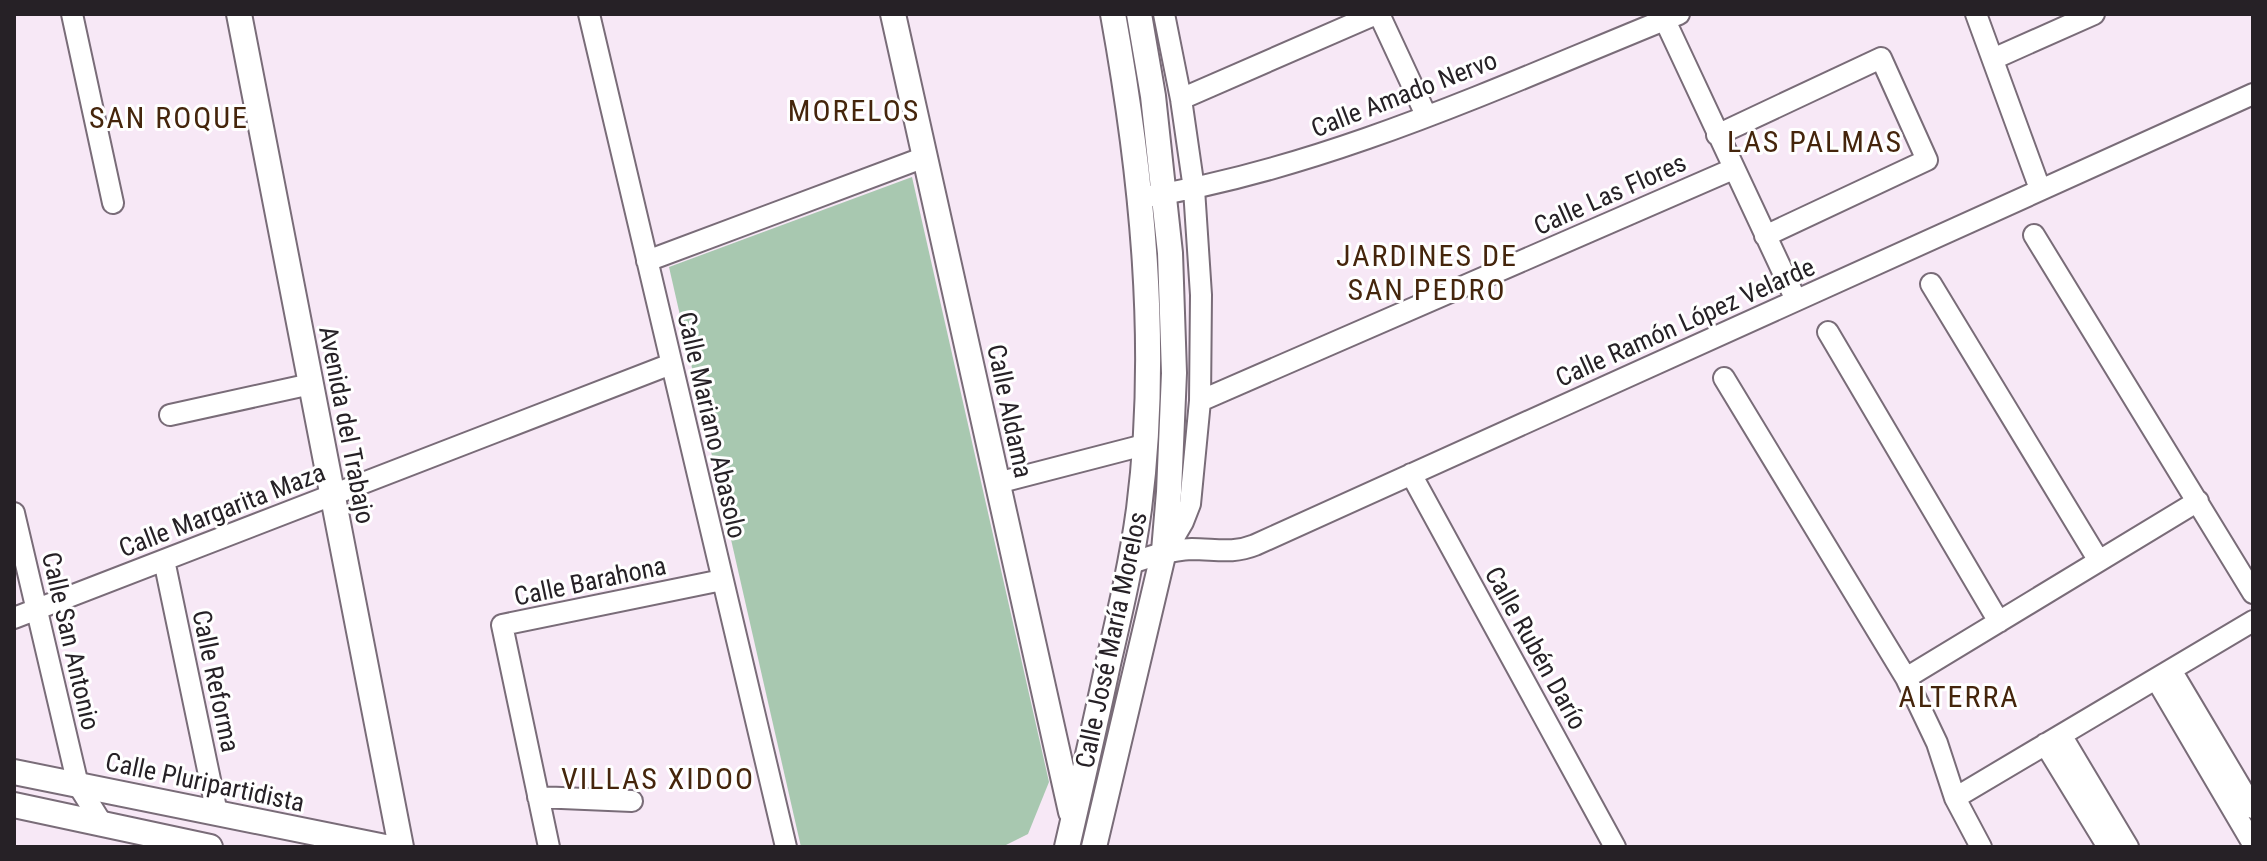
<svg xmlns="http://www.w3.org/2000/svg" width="2267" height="861" viewBox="0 0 2267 861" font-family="'Roboto Condensed',sans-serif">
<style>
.green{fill:#a8c8b0}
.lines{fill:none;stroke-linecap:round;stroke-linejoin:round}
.minor-casing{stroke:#796c78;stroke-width:24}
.tertiary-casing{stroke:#796c78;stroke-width:28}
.minor{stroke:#fff;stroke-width:20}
.tertiary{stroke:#fff;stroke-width:24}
.labels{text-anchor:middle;stroke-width:6;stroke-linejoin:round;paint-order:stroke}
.street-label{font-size:26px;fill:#262126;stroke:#fff}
.quarter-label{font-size:30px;letter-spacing:2px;fill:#45250c;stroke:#fff}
</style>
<rect width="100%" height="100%" fill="#f7e8f6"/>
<path class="green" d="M912 177 1049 782 1028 834 1002 847H801L669 267Z"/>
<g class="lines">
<defs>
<path id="minor" d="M72 14 113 203
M589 14 786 847
M1164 14 1181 99 1194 189 1201 295 1200 401 1190 504 1183 522 1166 551
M1379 14 1426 115
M1662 14 1796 300
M1976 14 2040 189
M1993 59 2094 14
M1181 99 1376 14
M1717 135 1881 58 1927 160 1765 236
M1140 198C1328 168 1503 85 1679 14
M2034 235 2253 593
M647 261 925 157
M1931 284 2099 561
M1828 332 1999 622
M1724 378 1906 678 1937 743 1955 798 1981 847
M1200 401 1733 169
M170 415 311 384
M1411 474 1615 847
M997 483 1144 445
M14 513 78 785 101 822
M164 560 217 813
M1131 563C1152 556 1170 550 1192 549 1215 549 1233 554 1255 545L2253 94
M14 618 671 364
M2171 670 2253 808
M1906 678 2198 501
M2156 679 2253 844
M2061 735 2128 847
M2045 744 2108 847
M538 797 632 801
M1955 798 2253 621
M549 847 502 625 722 580"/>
<path id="tertiary" d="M239 14 401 847
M893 14 1071 812
M14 772 385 847
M14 805 210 847
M1067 847C1081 786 1095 725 1108 664 1120 612 1132 561 1139 509 1160 346 1142 174 1113 14
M1094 847 1164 551 1169 492 1174 373 1170 253 1153 96 1139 14"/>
</defs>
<use href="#minor" class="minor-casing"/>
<use href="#tertiary" class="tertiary-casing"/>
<use href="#minor" class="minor"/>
<use href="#tertiary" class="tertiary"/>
</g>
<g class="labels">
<g class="street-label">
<text transform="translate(1404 94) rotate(-21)" y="9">Calle Amado Nervo</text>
<text transform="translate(1610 194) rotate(-24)" y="9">Calle Las Flores</text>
<text transform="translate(1685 322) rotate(-24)" y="9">Calle Ramón López Velarde</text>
<text transform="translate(1010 411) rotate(78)" y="9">Calle Aldama</text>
<text transform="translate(347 425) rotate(79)" y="9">Avenida del Trabajo</text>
<text transform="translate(712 425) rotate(77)" y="9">Calle Mariano Abasolo</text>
<text transform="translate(222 510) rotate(-21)" y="9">Calle Margarita Maza</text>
<text transform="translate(590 581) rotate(-12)" y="9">Calle Barahona</text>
<text transform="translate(1111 640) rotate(-78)" y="9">Calle José María Morelos</text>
<text transform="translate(71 641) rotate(77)" y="9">Calle San Antonio</text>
<text transform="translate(1536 648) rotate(61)" y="9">Calle Rubén Darío</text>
<text transform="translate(216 681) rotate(78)" y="9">Calle Reforma</text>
<text transform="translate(205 782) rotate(12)" y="9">Calle Pluripartidista</text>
</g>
<g class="quarter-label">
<text x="854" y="121">MORELOS</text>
<text x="169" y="128">SAN ROQUE</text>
<text x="1815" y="152">LAS PALMAS</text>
<text x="1427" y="266">JARDINES DE<tspan x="1427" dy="34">SAN PEDRO</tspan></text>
<text x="1959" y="707">ALTERRA</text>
<text x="658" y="789">VILLAS XIDOO</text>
</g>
</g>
<rect width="2267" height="861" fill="none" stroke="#262126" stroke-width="32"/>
</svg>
